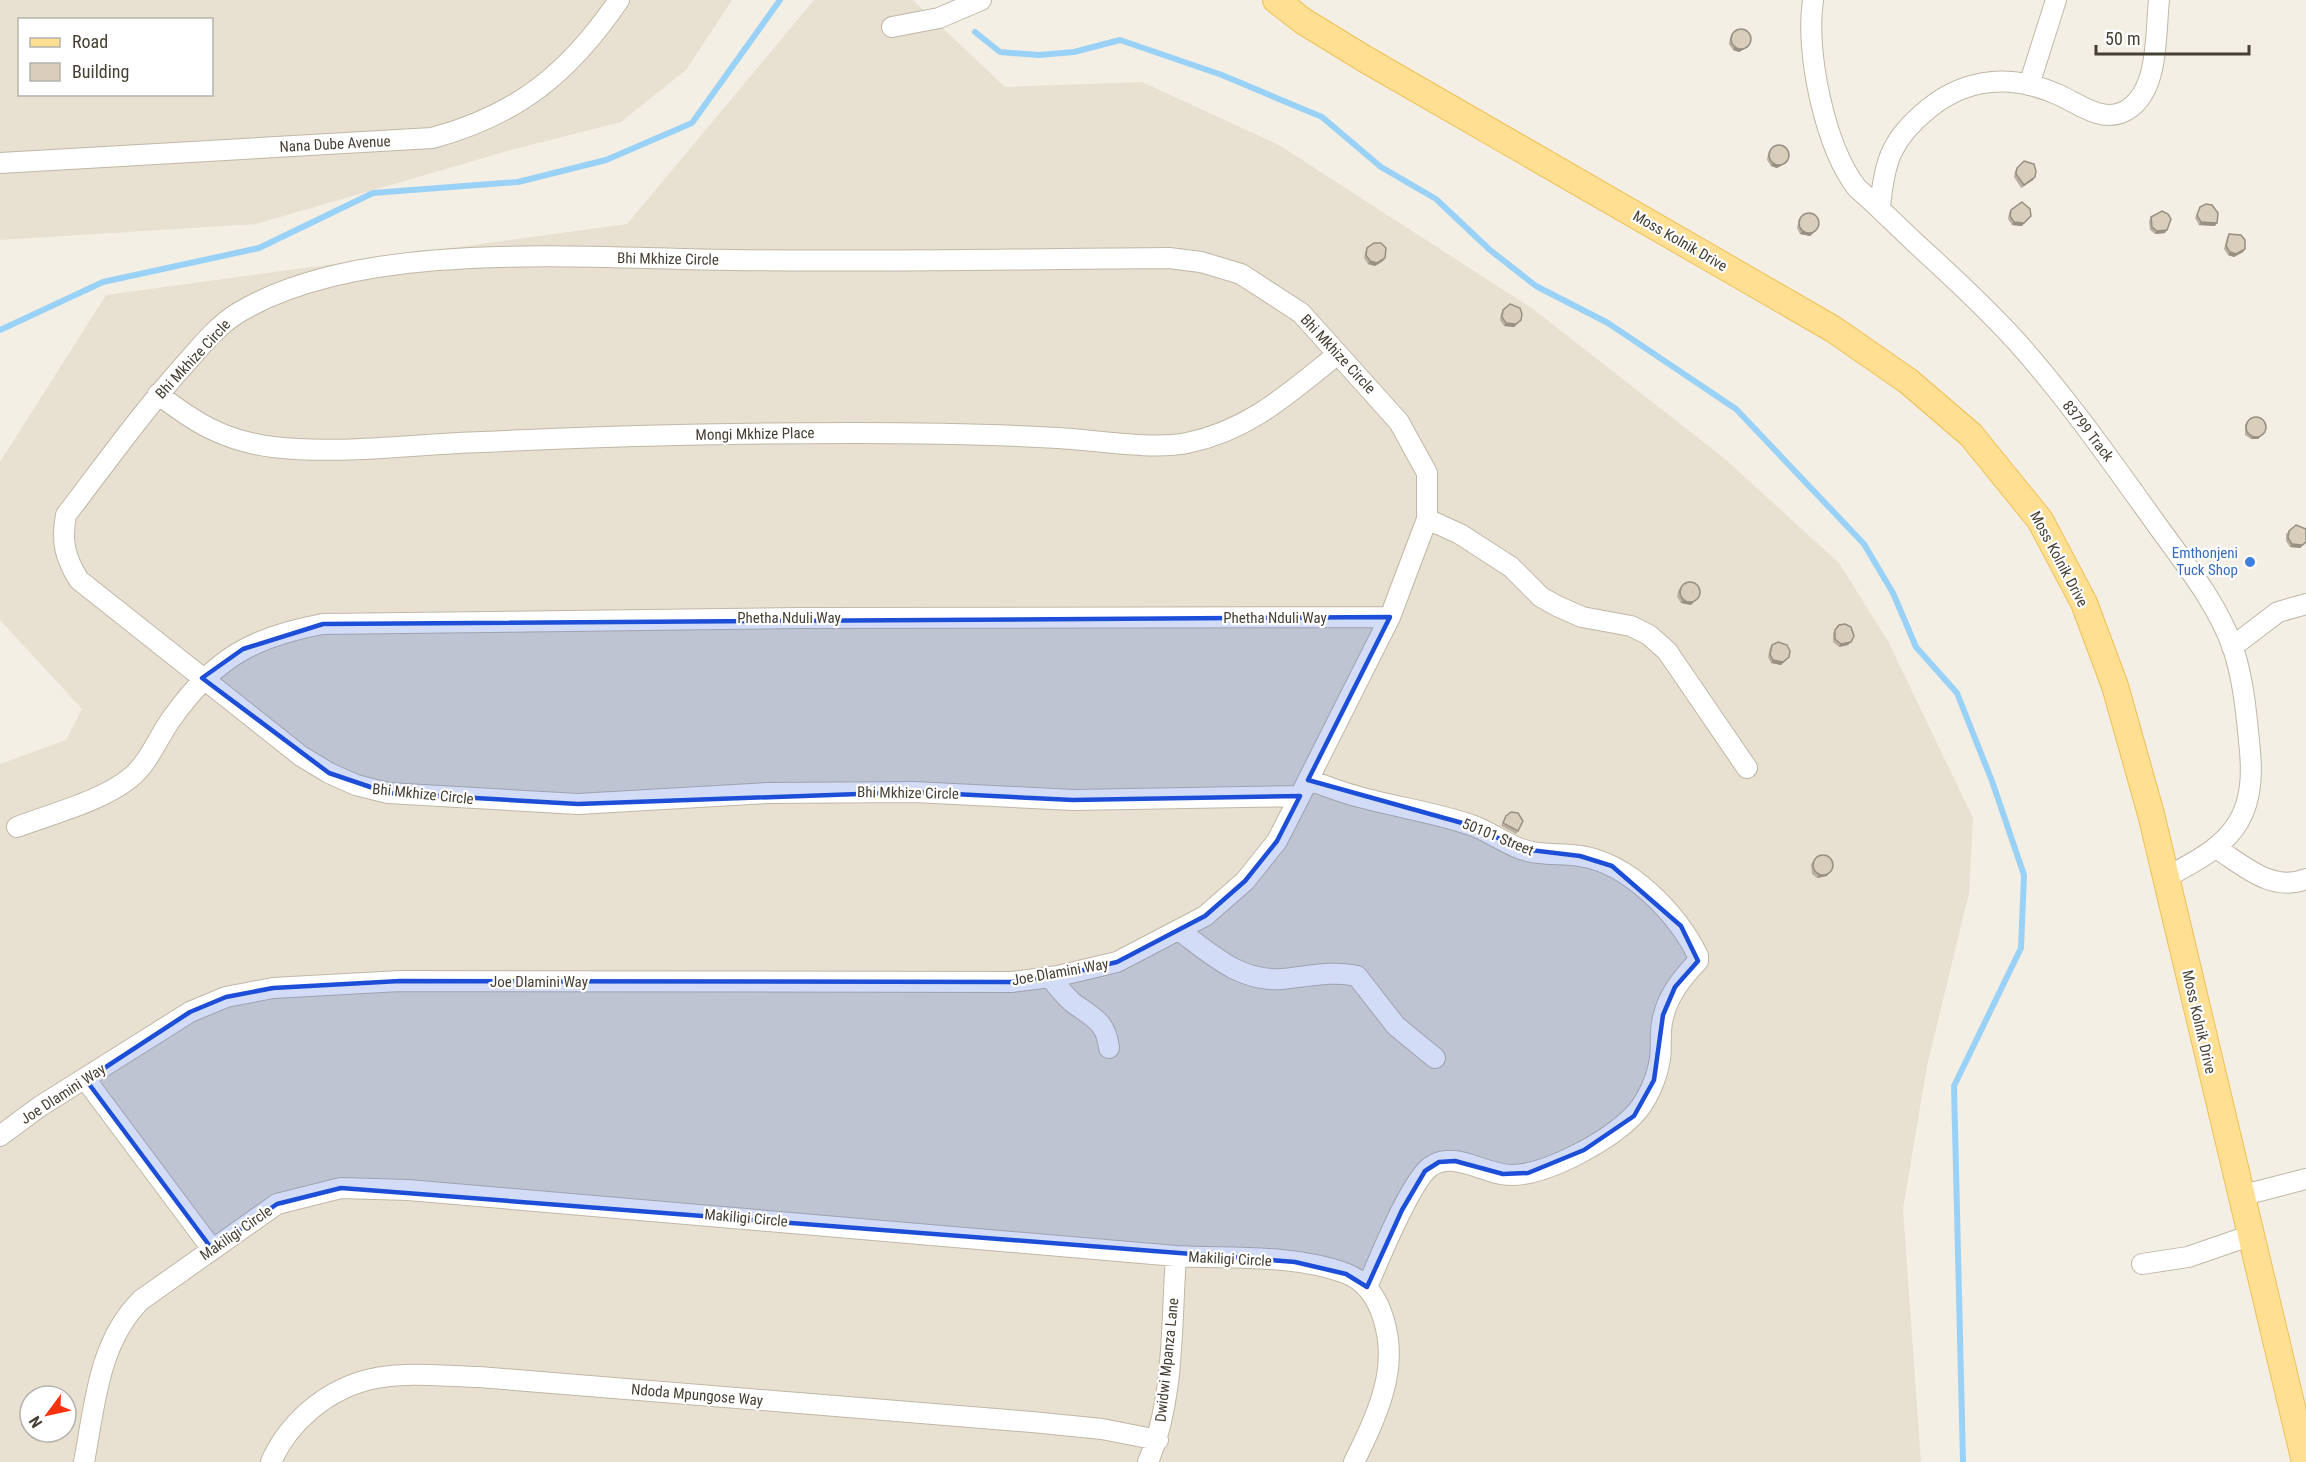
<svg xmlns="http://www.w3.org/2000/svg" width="2306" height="1462" viewBox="0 0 2306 1462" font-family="'Roboto Condensed',sans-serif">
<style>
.residential{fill:#e8e1d1;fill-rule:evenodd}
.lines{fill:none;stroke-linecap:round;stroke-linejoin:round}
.stream{stroke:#9ad2f7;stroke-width:6}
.minor-casing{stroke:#c0b7a6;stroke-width:22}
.major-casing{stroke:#efc057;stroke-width:28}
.minor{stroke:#fff;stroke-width:20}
.major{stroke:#ffdf92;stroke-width:26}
.wall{fill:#bbb0a1}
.shaded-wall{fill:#989083}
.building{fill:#d9cdbb;stroke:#989083;stroke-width:1.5}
.marked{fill:#1d4ed8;fill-opacity:0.2;stroke:#1d4ed8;stroke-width:4.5;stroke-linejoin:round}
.shop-dot{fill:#3f7fe0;stroke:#fff;stroke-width:2}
.labels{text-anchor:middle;stroke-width:4.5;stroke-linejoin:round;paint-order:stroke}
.street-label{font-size:15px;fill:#463f33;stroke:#fff}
.shop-label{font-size:15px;fill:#366cbe;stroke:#fff;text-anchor:end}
</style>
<rect width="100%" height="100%" fill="#f4efe4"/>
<path class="residential" d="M0 0H732L686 70 621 122 511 150 256 224 0 240ZM20 20H212V94H20Z
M814 0H913L1005 87 1142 82 1279 145 1533 309 1724 458 1839 563 1888 641 1973 818 1969 893 1927 1066 1903 1209 1921 1462H0V764L66 740 82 709 0 620V462L106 295 627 224ZM30 1396H66V1432H30Z"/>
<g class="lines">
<path class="stream" d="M975 32 1000 52 1039 55 1074 52 1120 40 1222 75 1322 117 1381 167 1436 199 1490 250 1536 286 1608 323 1736 409 1864 544 1893 593 1916 647 1957 693 1992 781 2024 875 2021 948 1954 1086 1963 1462
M0 330 103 282 259 248 373 193 518 182 606 160 692 123 780 0"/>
<defs>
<path id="minor" d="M1813 0C1805 52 1825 147 1857 188 1880 208 1901 230 1923 250 1956 280 1987 309 2017 342 2066 397 2109 458 2152 518 2181 559 2216 600 2233 648 2243 678 2246 710 2249 741 2252 767 2253 797 2239 821 2223 849 2192 863 2165 878
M892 27 939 18 981 0
M2029 85 2056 0
M0 163 432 138C518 115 569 73 619 0
M1880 208C1884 162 1891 139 1928 109 1967 77 2012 74 2059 95 2079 104 2101 122 2123 112 2160 95 2155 34 2159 0
M158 394C195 423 225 441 273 447 339 455 414 444 482 442 606 436 731 433 856 433 923 433 991 434 1058 438 1095 440 1152 450 1187 443 1250 430 1289 393 1338 354
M1427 519 1460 534 1511 567 1541 597 1557 606 1582 617 1631 626 1649 635 1667 651 1747 768
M2232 647 2278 612 2306 604
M1308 780C1324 785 1340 792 1356 796 1394 807 1434 812 1471 825 1489 831 1504 843 1521 849 1540 856 1560 853 1580 856 1629 863 1677 913 1698 956V961C1682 978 1668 995 1663 1018 1659 1032 1662 1045 1660 1059 1657 1078 1647 1102 1633 1116 1608 1141 1549 1174 1513 1175 1485 1176 1455 1149 1430 1167 1410 1182 1378 1262 1367 1287
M17 827C51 814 102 801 130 778 149 763 158 737 172 718 214 659 252 637 323 624L798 618 1390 617
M2216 848C2243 865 2272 893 2306 879
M1180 931C1211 954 1240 982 1282 979 1306 977 1333 970 1357 976L1396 1026 1435 1058
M1050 977C1057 986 1064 995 1072 1002 1091 1017 1106 1020 1109 1048
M86 1080 212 1249
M0 1136 39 1107 190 1012 226 997 273 988 400 981 1012 982 1058 976 1117 962 1205 916 1245 881 1277 841 1300 796 1390 617 1427 519V473L1399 422 1301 313 1241 274 1201 262 1169 258C1023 259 878 262 732 260 589 259 363 237 238 313 218 325 201 346 186 363 143 411 105 464 66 515 61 541 65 558 79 580L301 756 329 773 356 785 388 793 578 804 767 793 914 792 1073 800 1300 796
M2240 1196 2306 1179
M2142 1264 2188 1257 2249 1236
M84 1462C95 1405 98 1343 141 1300L277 1204 341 1188 408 1190 1176 1256C1230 1259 1294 1254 1345 1273 1385 1288 1394 1344 1386 1381 1380 1409 1367 1436 1354 1462
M271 1462C280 1441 292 1426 309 1411 362 1365 414 1375 479 1377L1032 1422 1102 1429 1158 1440
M1148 1462C1175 1399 1171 1324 1176 1256"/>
<path id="major" d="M1276 0 1303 21 1365 59 1833 329 1908 381 1971 435 2040 520 2084 603 2115 686 2151 814 2305 1462"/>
</defs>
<use href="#minor" class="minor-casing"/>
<use href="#major" class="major-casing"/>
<use href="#minor" class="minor"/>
<use href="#major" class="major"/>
</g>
<path class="wall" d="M1732 35 1748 47 1739 52 1733 50 1729 44 1730 38Z
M1770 151 1788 160 1786 163 1777 168 1771 166 1767 160 1768 154Z
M2017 168 2033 180 2021 188 2014 177 2015 171Z
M2200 207 2215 226 2199 225 2195 218Z
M2011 210 2022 226 2012 225 2008 219 2009 213Z
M1801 216 1816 231 1810 236 1800 234 1797 228 1799 219Z
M2151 217 2165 233 2155 234 2150 230 2149 221Z
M2229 234 2245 249 2243 252 2234 257 2228 255 2224 249 2227 237Z
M1367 248 1385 258 1383 261 1375 266 1368 264 1364 258 1365 252Z
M1503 310 1521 320 1514 327 1504 326 1500 320 1501 313Z
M2247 422 2265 432 2258 439H2251L2245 435V425Z
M2289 531 2305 544 2300 548 2290 547 2286 541V534Z
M1680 588 1698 597 1691 605 1681 603 1677 597 1678 591Z
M1839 625 1848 645 1839 647 1833 642V633Z
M1772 645 1789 657 1781 665 1771 663 1768 657 1770 648Z
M1506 816 1518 831 1516 834 1501 826Z
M1818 856 1827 876 1817 878 1812 874 1811 864Z"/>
<path class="shaded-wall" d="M1750 44 1748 47 1739 52 1733 50 1735 47Z
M1788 160 1786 163 1777 168 1771 166 1773 163Z
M2035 177 2033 180 2021 188 2024 185Z
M2028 219 2022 226 2012 225 2014 222Z
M2201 222 2217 223 2215 226 2199 225Z
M1818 228 1810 236 1800 234 1802 231Z
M2167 230 2165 233 2155 234 2157 231Z
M2245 249 2243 252 2234 257 2228 255 2230 252Z
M1385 258 1383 261 1375 266 1368 264 1370 261Z
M1521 320 1514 327 1504 326 1506 323Z
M2265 432 2258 439H2251L2253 436Z
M2306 542 2300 548 2290 547 2292 544Z
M1698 597 1691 605 1681 603 1683 600Z
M1851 642 1848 645 1839 647 1841 644Z
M1789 657 1781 665 1771 663 1773 660Z
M1829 873 1827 876 1817 878 1819 875Z"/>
<path class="building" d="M1731 39a10 10 0 1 1 20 0a10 10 0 1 1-20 0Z
M1769 155a10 10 0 1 1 20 0a10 10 0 1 1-20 0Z
M2024 161 2034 164 2036 171 2035 177 2024 185 2016 174 2017 168Z
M2022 202 2030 209 2031 216 2024 223 2014 222 2010 216 2011 210Z
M2206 204 2212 205 2218 213 2217 223 2201 222 2197 215 2200 207Z
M2162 211 2168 214 2171 219 2167 230 2157 231 2152 227 2151 217Z
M1799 223a10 10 0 1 1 20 0a10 10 0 1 1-20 0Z
M2229 234 2241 235 2245 240V249L2236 254 2230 252 2226 246Z
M1374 243H1381L1386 248 1385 258 1377 263 1370 261 1366 255 1367 248Z
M1510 304 1520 308 1522 314 1521 320 1516 324 1506 323 1502 317 1503 310Z
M2246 427a10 10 0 1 1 20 0a10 10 0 1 1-20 0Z
M2296 525 2306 529V542L2302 545 2292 544 2288 538 2289 531Z
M1680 592a10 10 0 1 1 20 0a10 10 0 1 1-20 0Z
M1845 624 1851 627 1854 636 1851 642 1841 644 1835 639V630L1839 625Z
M1778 642 1787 645 1790 651 1789 657 1783 662 1773 660 1770 654 1772 645Z
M1511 812 1518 813 1523 821 1518 831 1503 823 1506 816Z
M1813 865a10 10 0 1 1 20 0a10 10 0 1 1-20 0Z"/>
<path class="marked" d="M1390 617 1308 780 1473 826 1521 849 1580 856 1612 866 1681 926 1698 961 1675 987 1663 1015 1654 1080 1634 1116 1584 1150 1528 1173 1503 1174 1455 1161 1439 1162 1425 1171 1402 1210 1367 1287 1346 1274 1295 1262 341 1188 277 1204 212 1249 86 1080 190 1012 226 997 273 988 400 981 1012 982 1058 976 1117 962 1205 916 1245 881 1277 841 1300 796 1073 800 914 792 578 804 388 793 329 773 202 678 243 649 323 624Z"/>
<circle class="shop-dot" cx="2250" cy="562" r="6"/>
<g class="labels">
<g class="street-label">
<text transform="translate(335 144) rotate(-3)" y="5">Nana Dube Avenue</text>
<text transform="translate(1680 241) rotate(30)" y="5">Moss Kolnik Drive</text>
<text transform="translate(668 259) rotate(1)" y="5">Bhi Mkhize Circle</text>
<text transform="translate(1338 354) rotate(47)" y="5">Bhi Mkhize Circle</text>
<text transform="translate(193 359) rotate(-47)" y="5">Bhi Mkhize Circle</text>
<text transform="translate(2088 431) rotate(52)" y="5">83799 Track</text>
<text transform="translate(755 434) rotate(-1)" y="5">Mongi Mkhize Place</text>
<text transform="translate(2059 559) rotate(62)" y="5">Moss Kolnik Drive</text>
<text x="789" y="623">Phetha Nduli Way</text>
<text x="1275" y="623">Phetha Nduli Way</text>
<text transform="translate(908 793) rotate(1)" y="5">Bhi Mkhize Circle</text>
<text transform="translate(423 794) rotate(6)" y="5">Bhi Mkhize Circle</text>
<text transform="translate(1498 837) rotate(22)" y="5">50101 Street</text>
<text transform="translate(1060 972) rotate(-10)" y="5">Joe Dlamini Way</text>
<text x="539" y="987">Joe Dlamini Way</text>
<text transform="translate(2199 1022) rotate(77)" y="5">Moss Kolnik Drive</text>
<text transform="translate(63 1094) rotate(-33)" y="5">Joe Dlamini Way</text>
<text transform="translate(746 1218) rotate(5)" y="5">Makiligi Circle</text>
<text transform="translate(236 1233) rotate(-35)" y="5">Makiligi Circle</text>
<text transform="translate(1230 1259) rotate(3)" y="5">Makiligi Circle</text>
<text transform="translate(1167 1360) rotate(-84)" y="5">Dwidwi Mpanza Lane</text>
<text transform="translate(697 1395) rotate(5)" y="5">Ndoda Mpungose Way</text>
</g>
<g class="shop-label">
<text x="2238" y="558">Emthonjeni<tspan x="2238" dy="17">Tuck Shop</tspan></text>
</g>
</g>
<rect x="18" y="18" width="195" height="78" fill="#ffffff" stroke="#b5b2ad" stroke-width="1.5"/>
<rect x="30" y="38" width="30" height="9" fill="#ffdf92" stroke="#b5b2ad" stroke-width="1.5"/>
<text x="72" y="48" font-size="18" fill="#463f33">Road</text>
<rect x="30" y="63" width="30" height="18" fill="#d9cdbb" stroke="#b5b2ad" stroke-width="1.5"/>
<text x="72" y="78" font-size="18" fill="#463f33">Building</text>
<g transform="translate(48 1414) rotate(237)"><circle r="28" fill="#ffffff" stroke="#b5b2ad" stroke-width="1.5"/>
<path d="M0-4.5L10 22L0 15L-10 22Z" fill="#ff3210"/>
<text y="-9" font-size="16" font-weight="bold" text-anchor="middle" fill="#463f33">N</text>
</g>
<path d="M2096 45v9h153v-9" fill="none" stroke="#463f33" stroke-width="3"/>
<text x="2105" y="45" font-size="18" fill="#463f33" stroke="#ffffff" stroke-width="4.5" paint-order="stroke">50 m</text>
</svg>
